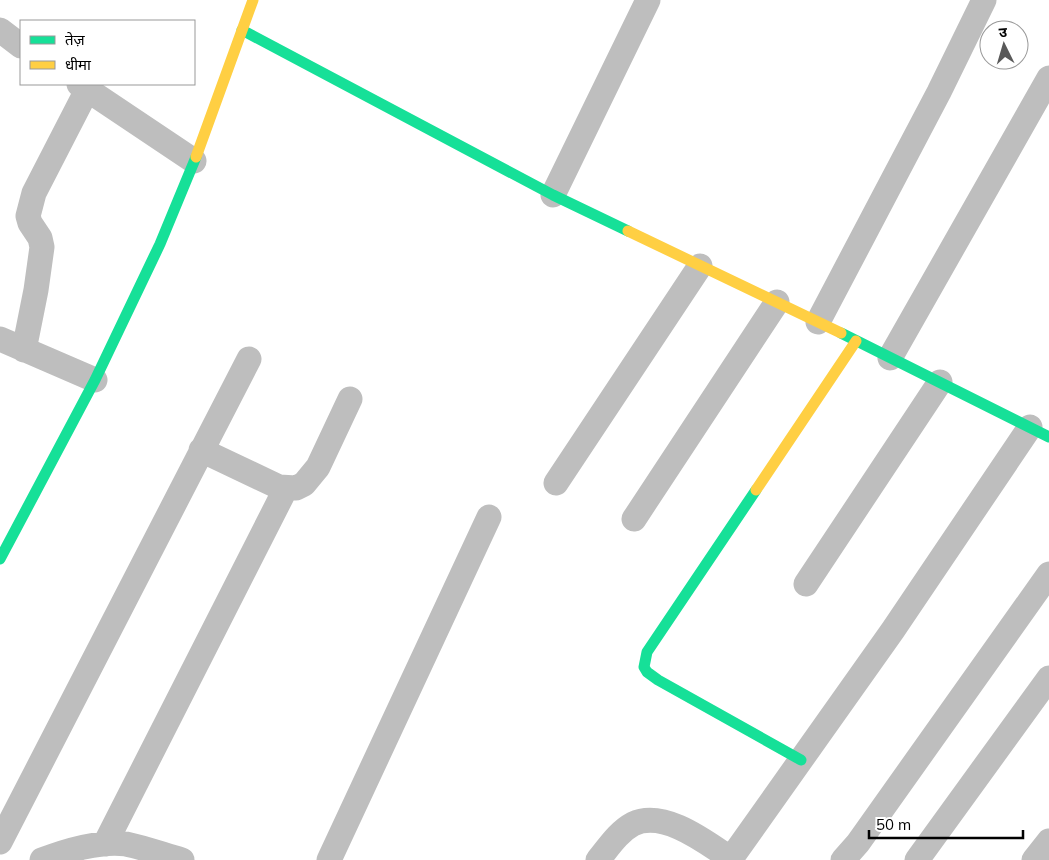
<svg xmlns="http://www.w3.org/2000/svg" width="1049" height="860" viewBox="0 0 1049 860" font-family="Mulish,'Noto Sans Devanagari',sans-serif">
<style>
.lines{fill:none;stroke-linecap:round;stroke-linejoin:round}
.street{stroke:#bebebe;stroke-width:25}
.fast{stroke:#16e098;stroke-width:11}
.slow{stroke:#ffcf43;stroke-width:11}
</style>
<rect width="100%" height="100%" fill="#fff"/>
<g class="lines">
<path class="street" d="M0 30 21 46
M79 84 194 161
M553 195 648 0
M818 322 939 92 984 0
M0 339 95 380
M24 350 36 290 42 247 40 238 30 223 28 216 34 193 87 90
M890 358 1049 78
M201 450 279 487 296 488 304 484 318 467 350 399
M556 483 700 266
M634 519 777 302
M806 584 940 382
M0 842 249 359
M105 844 286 488
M42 860C65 851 102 840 126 844 145 848 164 855 182 860
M329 860 489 517
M598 860C608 848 618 832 633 824 664 809 707 843 731 859
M730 860 893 630 1030 427
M843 860 858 843 1049 574
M917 860 1049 678
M1034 860 1049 841"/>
<path class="fast" d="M242 30 553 195 628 231
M841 333 1049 437
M756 490 647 652 644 667 647 672 658 680 801 760
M0 559 95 380 160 244 196 157"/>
<path class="slow" d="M196 157 253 0
M628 231 841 333
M756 490 856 341"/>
</g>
<rect x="20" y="20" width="175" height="65" fill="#ffffff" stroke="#999999"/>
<rect x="30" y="36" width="25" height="8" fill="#16e098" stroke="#999999"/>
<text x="65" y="45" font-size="15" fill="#000000">तेज़</text>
<rect x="30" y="61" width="25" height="8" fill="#ffcf43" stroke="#999999"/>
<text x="65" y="70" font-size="15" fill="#000000">धीमा</text>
<g transform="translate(1004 45) rotate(355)"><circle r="24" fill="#ffffff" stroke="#999999"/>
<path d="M0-4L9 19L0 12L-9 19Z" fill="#595959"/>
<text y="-8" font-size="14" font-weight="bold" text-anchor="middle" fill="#000000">उ</text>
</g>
<path d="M869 830v8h154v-8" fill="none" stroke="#000000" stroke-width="2.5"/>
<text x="876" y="830" font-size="15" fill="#000000" stroke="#ffffff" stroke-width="4" paint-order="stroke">50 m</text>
</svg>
